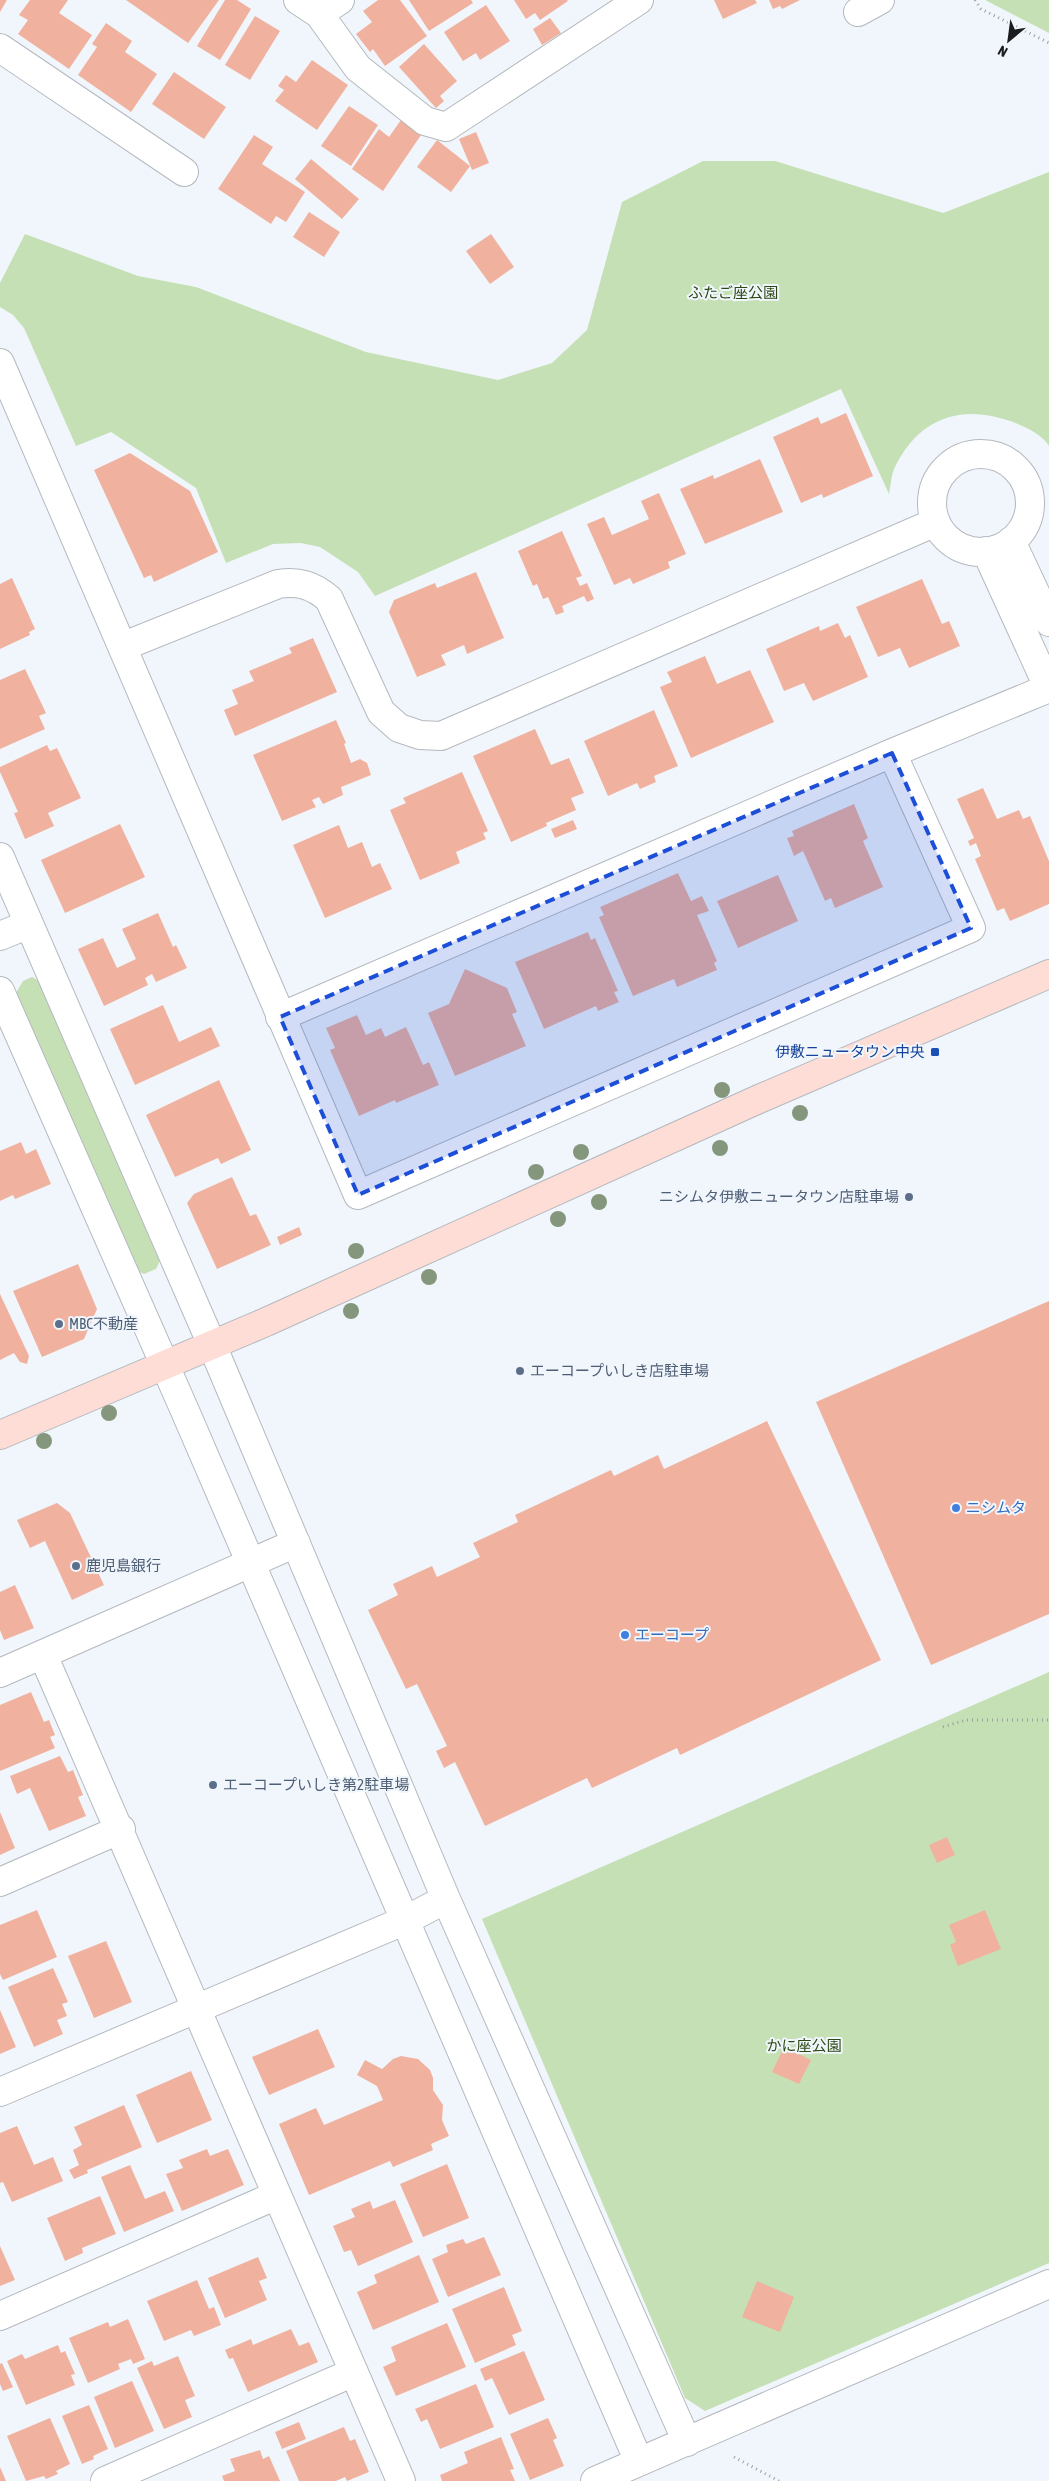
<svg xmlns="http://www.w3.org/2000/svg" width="1049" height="2481" viewBox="0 0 1049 2481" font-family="'Asap Condensed','Noto Sans JP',sans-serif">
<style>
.green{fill:#c6e0b6}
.building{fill:#f0b29f}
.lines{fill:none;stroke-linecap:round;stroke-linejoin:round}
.street-casing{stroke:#b4b9bf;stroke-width:30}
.secondary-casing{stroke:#b4b9bf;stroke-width:30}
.path{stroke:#9a9ea3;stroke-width:3;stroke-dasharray:1 4;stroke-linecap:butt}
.street{stroke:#fff;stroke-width:28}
.secondary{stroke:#fdddd5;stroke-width:28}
.tree{fill:#84967b}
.marked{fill:#1d4ed8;fill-opacity:0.2;stroke:#1d4ed8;stroke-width:4;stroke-dasharray:10 6;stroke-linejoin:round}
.transit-dot{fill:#1a4fb4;stroke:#f0f6fc;stroke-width:2}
.service-dot{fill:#5c6f8a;stroke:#f0f6fc;stroke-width:2}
.shop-dot{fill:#3f7fe0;stroke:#f0f6fc;stroke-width:2}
.labels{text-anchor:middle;stroke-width:4;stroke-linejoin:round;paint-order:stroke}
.park-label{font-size:15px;fill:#2b4812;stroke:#f0f6fc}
.transit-label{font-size:15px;fill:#164399;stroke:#f0f6fc;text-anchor:end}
.service-label{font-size:15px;fill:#4e5e75;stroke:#f0f6fc;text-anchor:start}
.shop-label{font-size:15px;fill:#366cbe;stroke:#f0f6fc;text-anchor:start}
</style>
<rect width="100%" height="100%" fill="#f0f6fc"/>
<path class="green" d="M986 0H1049V33L987 1Z
M703 161H775L943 213 1049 172V446C1041 433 1020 424 1007 420 958 404 918 420 895 467 891 475 891 485 889 494L841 389 375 596 358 572 320 547 301 543 273 544 226 563 196 488 111 432 76 446 24 328 13 315 0 307V283L25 234 138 276 196 287 366 352 498 380 552 363 587 330 622 202Z
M32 977 45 984 162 1256 156 1269 144 1274 131 1268 14 996 23 981Z
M1049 1672V2263L705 2411 685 2398 482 1919Z"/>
<path class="building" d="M0 0H7L0 12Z
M30 0H68L59 13 92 35 69 69 18 34 28 20 19 15Z
M126 0H219L188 43Z
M225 0H237L251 9 220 60 197 46Z
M378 0H400L427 36 385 66 373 49 370 52 356 34 372 22 363 11Z
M409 0H471L473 3 429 31Z
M514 0H567L568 1 540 20 535 13 526 19Z
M714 0H755L757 3 723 19Z
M769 0H800L782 9 780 6 773 9Z
M486 5 510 41 480 60 476 53 463 61 444 32Z
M255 16 280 31 250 80 225 65Z
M550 18 561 33 542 45 533 29Z
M106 23 132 41 125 52 157 74 131 112 78 75 97 47 92 44Z
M424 44 457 81 440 96 444 101 436 108 399 67Z
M312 60 348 85 317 130 275 101 284 90 278 86 286 75 296 82Z
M174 72 226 107 204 139 152 104Z
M349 106 378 125 351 166 321 146Z
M401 120 421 135 383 191 352 169 379 129 389 137Z
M476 132 489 163 472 170 459 139Z
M254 135 273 147 262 164 305 192 286 222 276 216 271 224 218 189Z
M437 140 470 166 451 192 417 167Z
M311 159 359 199 342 219 295 179Z
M309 212 340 232 324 257 293 237Z
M491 234 514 267 490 284 466 251Z
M846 413 873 476 823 498 822 494 801 503 773 437 818 417 821 424Z
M130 453 190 491 218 552 154 582 151 575 144 578 94 470Z
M760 459 783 512 705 544 680 489 713 475 714 479Z
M659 493 686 554 668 562 670 568 633 584 630 578 614 585 587 524 604 517 612 535 649 519 641 501Z
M562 531 582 576 576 578 580 586 587 583 594 599 587 602 584 596 562 606 564 612 556 615 548 597 543 599 537 584 533 586 518 551Z
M476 572 504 638 467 654 464 645 441 655 446 665 417 677 389 612 394 600 435 583 437 588Z
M12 578 35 629 29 632 30 635 0 649V584Z
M922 579 942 624 949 621 960 646 909 668 900 648 878 657 856 607Z
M838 623 845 638 850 635 868 677 813 701 804 683 784 691 766 649 819 626 820 631Z
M313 638 337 692 235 736 224 710 238 704 232 690 254 681 249 671 292 653 289 648Z
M705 656 717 684 750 670 774 722 691 758 660 687 672 682 667 672Z
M25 669 46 713 39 716 45 729 0 749V680Z
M654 710 678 766 654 776 656 782 640 789 637 783 608 796 584 741Z
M336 720 346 743 344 744 351 763 360 759 367 763 371 775 341 787 343 795 323 804 319 797 312 800 316 807 282 821 253 755Z
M535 729 551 765 569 758 584 793 571 798 576 810 546 823 547 826 511 842 473 756Z
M47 745 50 751 57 748 81 798 48 813 54 826 25 839 14 813 18 812 0 772V767Z
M462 772 488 831 483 833 486 839 456 852 460 863 420 880 390 810 406 803 403 798Z
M983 788 997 819 1019 810 1023 819 1030 816 1049 861V904L1010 921 1004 908 997 911 975 859 981 856 976 843 970 846 968 841 974 838 957 799Z
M854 804 868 838 863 841 883 887 835 908 831 898 825 901 803 851 794 856 787 838 794 836 792 831Z
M573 820 577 829 555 838 551 829Z
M120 824 145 877 65 913 41 860Z
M339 825 348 848 362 842 372 867 380 863 392 889 325 918 293 845Z
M678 873 691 901 702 896 709 911 697 915 717 961 714 963 717 970 677 987 674 979 633 996 599 917 604 915 600 907Z
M778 875 798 921 738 948 717 901Z
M158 913 173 947 176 945 187 968 156 982 152 974 145 978 148 985 104 1006 78 949 103 938 117 968 136 959 122 929Z
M588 932 591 940 595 938 618 991 614 992 619 1002 598 1011 596 1006 544 1029 515 962Z
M465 969 507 988 517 1012 512 1014 526 1046 455 1076 428 1013 449 1004Z
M163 1005 179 1042 211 1027 220 1046 135 1085 110 1029Z
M357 1015 366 1035 381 1028 385 1037 406 1027 423 1065 429 1062 439 1085 396 1103 395 1100 359 1116 330 1050 335 1048 326 1028Z
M219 1080 251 1150 221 1164 218 1158 175 1177 146 1115Z
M21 1142 26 1154 36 1149 51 1184 15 1199 13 1195 0 1201V1151Z
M232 1177 250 1216 256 1214 271 1245 217 1269 187 1203 194 1194Z
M299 1227 302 1235 280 1245 277 1237Z
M78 1264 97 1309 84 1339 42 1357 13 1291Z
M0 1294 29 1356 27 1364 20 1362 14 1353 0 1360Z
M1049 1301V1614L931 1665 816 1402Z
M767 1421 881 1660 680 1755 677 1748 592 1788 587 1778 485 1826 455 1762 444 1768 436 1751 447 1746 417 1684 406 1689 368 1610 398 1595 393 1584 432 1566 437 1577 480 1557 473 1543 518 1522 515 1515 611 1470 614 1476 658 1455 664 1469Z
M57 1503 70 1513 104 1585 72 1600 45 1541 30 1548 17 1520Z
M15 1585 34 1628 4 1640 0 1630V1592Z
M31 1692 44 1722 49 1720 55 1735 50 1737 55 1748 0 1771V1705Z
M60 1756 68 1772 73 1770 83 1795 78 1797 86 1816 49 1831 30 1788 17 1794 10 1776Z
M0 1812 15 1848 0 1855Z
M947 1837 955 1855 937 1863 929 1845Z
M37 1910 57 1957 3 1980 0 1974V1925Z
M985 1910 1001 1949 958 1966 950 1945 956 1942 949 1925Z
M106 1941 132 2002 94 2018 68 1956Z
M53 1968 68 2002 62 2004 67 2016 57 2020 63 2034 34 2047 8 1987Z
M0 2010 16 2047 0 2054Z
M318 2029 335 2067 269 2095 252 2057Z
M784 2047 811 2060 799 2084 772 2072Z
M401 2056 418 2059 430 2070 433 2078V2090L443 2105 442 2120 449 2136 431 2144 433 2150 393 2167 390 2161 309 2195 279 2124 316 2108 324 2125 383 2100 377 2086 357 2075 365 2060 382 2069 393 2059Z
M191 2071 212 2120 157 2143 136 2095Z
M124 2105 142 2147 87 2170 88 2173 74 2179 69 2170 79 2165 73 2150 82 2145 74 2127Z
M17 2126 34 2165 53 2157 63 2181 12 2202 3 2182 0 2183V2133Z
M207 2149 210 2156 228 2149 244 2185 182 2211 166 2174 183 2168 179 2160Z
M447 2164 469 2218 423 2237 400 2184Z
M130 2165 145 2199 165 2191 174 2211 124 2232 101 2177Z
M100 2196 116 2234 82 2248 83 2253 65 2261 47 2218Z
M395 2200 413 2242 358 2266 351 2250 344 2252 333 2226 355 2217 351 2209 370 2201 373 2209Z
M484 2237 501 2275 448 2297 432 2259 448 2252 446 2245 463 2239 466 2244Z
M0 2246 15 2280 0 2286Z
M419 2255 439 2302 373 2330 357 2292 377 2283 374 2275Z
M258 2257 267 2278 259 2281 267 2300 225 2318 208 2278Z
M197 2280 209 2309 214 2307 221 2325 194 2336 191 2330 164 2341 147 2301Z
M757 2281 794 2297 780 2332 742 2317Z
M504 2287 522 2331 512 2335 516 2345 475 2363 452 2309Z
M128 2319 145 2359 133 2364 131 2359 118 2364 120 2369 88 2383 69 2338 108 2322 110 2327Z
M447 2323 466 2367 396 2396 383 2367 396 2361 391 2347Z
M291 2329 299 2346 309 2342 318 2362 248 2392 233 2358 229 2359 225 2350 251 2339 253 2345Z
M58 2345 61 2353 65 2351 75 2374 71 2375 75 2385 26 2405 7 2361 22 2354 25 2359Z
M524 2351 545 2400 509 2415 492 2378 485 2381 480 2369Z
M178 2356 195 2396 185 2400 192 2417 164 2429 137 2368 152 2361 154 2366Z
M2 2363 13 2387 3 2391 0 2384V2364Z
M132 2381 154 2431 115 2448 94 2397Z
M476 2384 494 2427 440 2449 427 2419 421 2422 415 2409Z
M89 2405 108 2449 93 2456 94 2459 82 2464 62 2416Z
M50 2418 70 2464 56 2471 58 2474 46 2479 44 2476 26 2481 7 2436Z
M548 2418 557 2438 553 2440 564 2466 530 2480 510 2434Z
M299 2422 306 2439 282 2449 275 2432Z
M344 2427 350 2441 355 2439 369 2472 347 2481 345 2477 336 2481H299L286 2451Z
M501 2437 514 2469 510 2470 515 2481H442L440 2475 468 2463 464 2452Z
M260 2450 263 2459 269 2456 280 2481H224L222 2476 235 2471 230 2459Z
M0 2467 6 2481H0Z"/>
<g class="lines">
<defs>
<path id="street" d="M298 0 319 14 358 68 425 121 446 127 639 0
M858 12 880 0
M319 14 340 0
M0 48 184 172
M0 363 358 1195 971 928 892 753
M932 503a49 49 0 1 1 98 0a49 49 0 1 1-98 0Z
M1011 541 1049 622
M986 551 1049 689
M124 646 278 584C299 581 313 585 329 599L381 712 399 728 420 735 441 736 936 522
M0 857 212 1345 446 1899 687 2442
M0 936 29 924
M0 991 185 1411 639 2462
M280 1017 892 753 1049 688
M43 1655 401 2481
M0 1673 296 1543
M0 1882 121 1829
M0 2092 406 1920 446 1899
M0 2316 277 2195
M105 2481 354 2372
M595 2481 1049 2284"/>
<path id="secondary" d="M0 1435 266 1322 759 1099 1049 974"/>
</defs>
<use href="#street" class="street-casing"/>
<use href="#secondary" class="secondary-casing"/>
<path class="path" d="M975 0 981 9 1049 43
M943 1727 966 1720H1049
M734 2457 779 2481"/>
<use href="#street" class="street"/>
<use href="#secondary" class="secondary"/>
</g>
<g class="tree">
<circle cx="722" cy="1090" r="8"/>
<circle cx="800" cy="1113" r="8"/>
<circle cx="720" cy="1148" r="8"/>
<circle cx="581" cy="1152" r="8"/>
<circle cx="536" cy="1172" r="8"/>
<circle cx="599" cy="1202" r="8"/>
<circle cx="558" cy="1219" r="8"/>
<circle cx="356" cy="1251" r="8"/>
<circle cx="429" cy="1277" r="8"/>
<circle cx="351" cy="1311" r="8"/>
<circle cx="109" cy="1413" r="8"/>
<circle cx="44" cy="1441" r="8"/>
</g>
<path class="marked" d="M892 753 971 928 358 1195 280 1017Z"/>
<rect class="transit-dot" x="930" y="1047" width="10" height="10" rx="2.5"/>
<g class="service-dot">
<circle cx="909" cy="1197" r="5"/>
<circle cx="59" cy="1324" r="5"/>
<circle cx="520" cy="1371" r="5"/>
<circle cx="76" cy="1566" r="5"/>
<circle cx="213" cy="1785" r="5"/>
</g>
<g class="shop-dot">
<circle cx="956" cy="1508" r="5"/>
<circle cx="625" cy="1635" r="5"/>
</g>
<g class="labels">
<g class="park-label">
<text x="733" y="298">ふたご座公園</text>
<text x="804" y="2051">かに座公園</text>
</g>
<g class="transit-label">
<text x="925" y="1057">伊敷ニュータウン中央</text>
</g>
<g class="service-label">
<text x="899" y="1202" text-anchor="end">ニシムタ伊敷ニュータウン店駐車場</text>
<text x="69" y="1329">MBC不動産</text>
<text x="530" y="1376">エーコープいしき店駐車場</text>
<text x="86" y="1571">鹿児島銀行</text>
<text x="223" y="1790">エーコープいしき第2駐車場</text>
</g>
<g class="shop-label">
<text x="966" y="1513">ニシムタ</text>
<text x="635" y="1640">エーコープ</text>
</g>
</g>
<g transform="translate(1009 40) rotate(209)" stroke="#f0f6fc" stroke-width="4" paint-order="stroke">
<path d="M0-4L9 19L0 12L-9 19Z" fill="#1a1c1e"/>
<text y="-8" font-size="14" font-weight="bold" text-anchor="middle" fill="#1a1c1e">N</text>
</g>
</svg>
